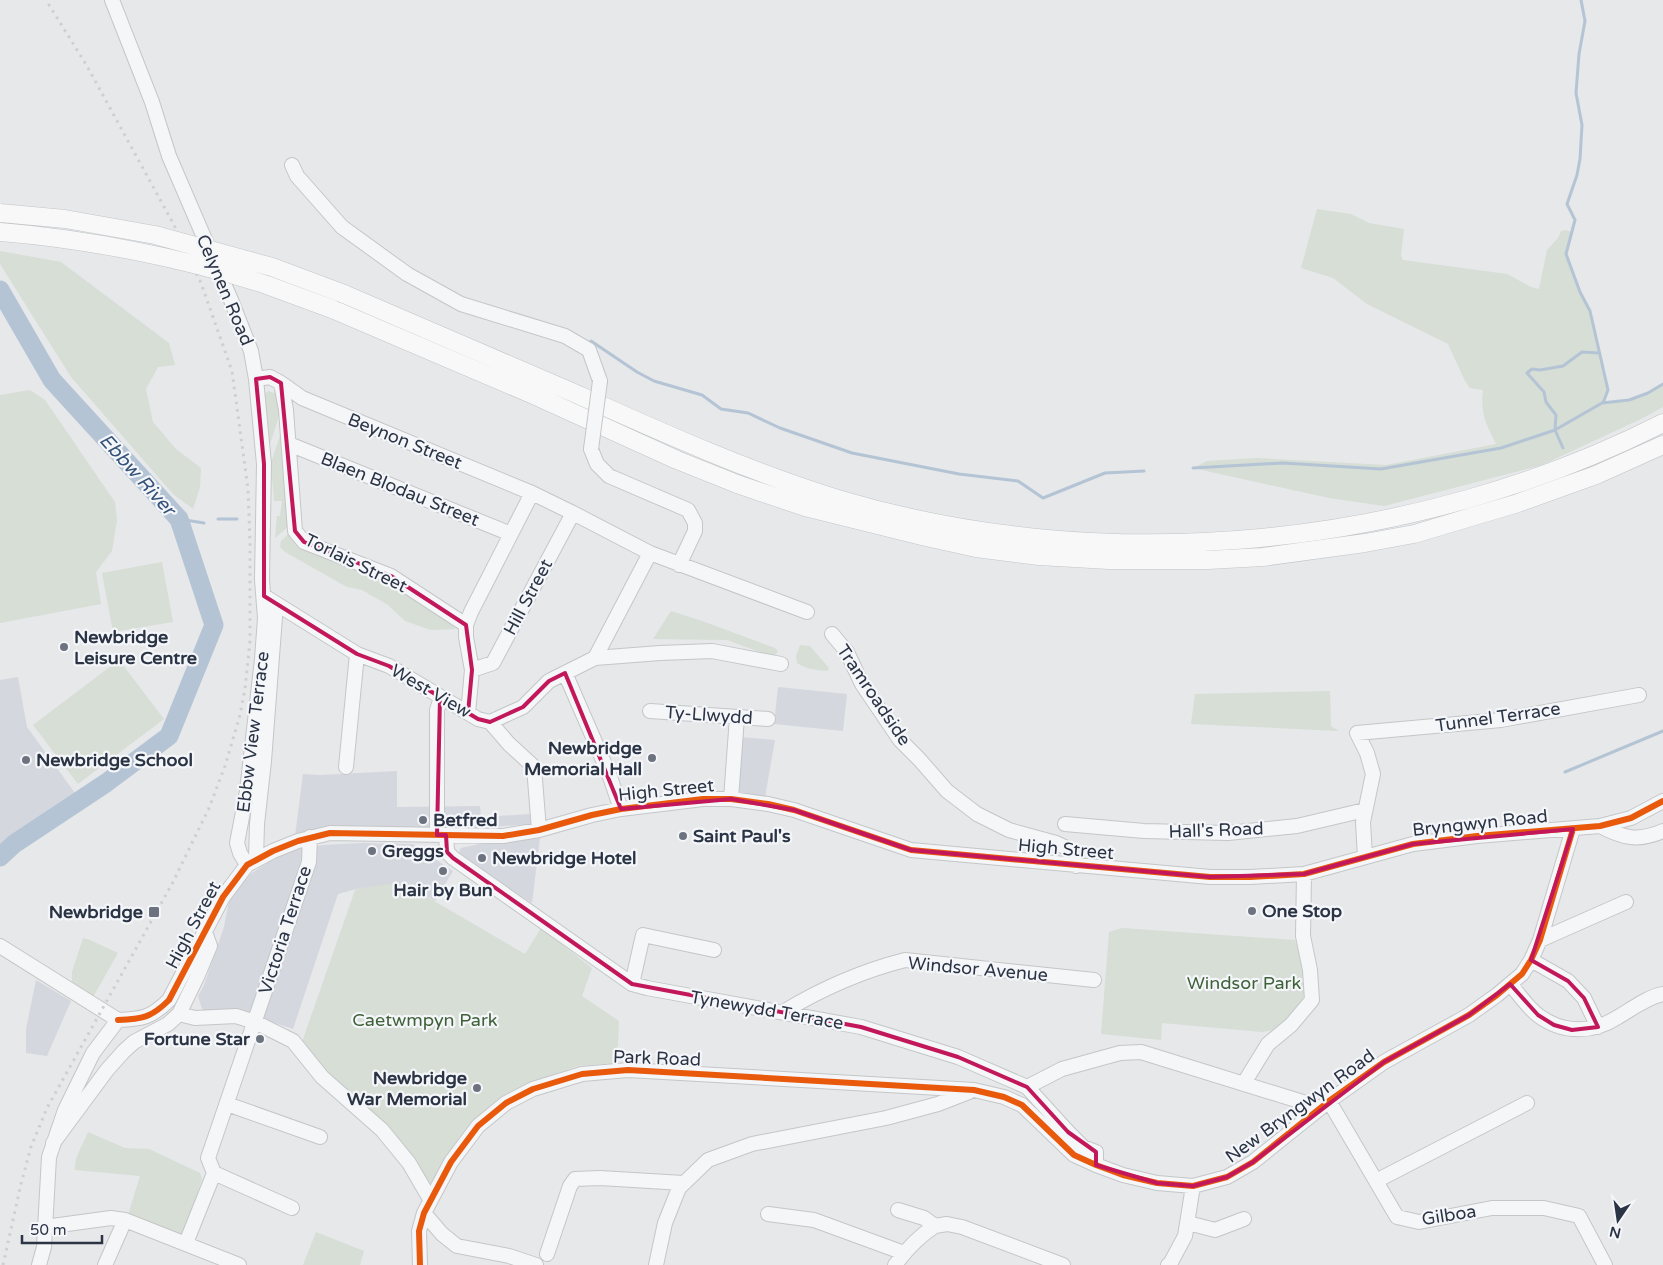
<svg xmlns="http://www.w3.org/2000/svg" width="1663" height="1265" viewBox="0 0 1663 1265" font-family="'Varela Round',sans-serif">
<style>
.built{fill:#d4d7dd}
.green{fill:#d6ded6}
.lines{fill:none;stroke-linecap:round;stroke-linejoin:round}
.stream{stroke:#b4c4d5;stroke-width:3}
.river{stroke:#b4c4d5;stroke-width:19}
.minor-casing{stroke:#c4c6c8;stroke-width:16}
.major-casing{stroke:#c2c5c8;stroke-width:19}
.minor{stroke:#f5f6f7;stroke-width:14}
.major{stroke:#f8f8f8;stroke-width:18}
.rail{stroke:#cecfd2;stroke-width:3;stroke-dasharray:2.5 5;stroke-linecap:butt}
.minor-bridge-casing{stroke:#c4c6c8;stroke-width:16;stroke-linecap:butt}
.major-bridge-casing{stroke:#c2c5c8;stroke-width:19;stroke-linecap:butt}
.minor-bridge{stroke:#f5f6f7;stroke-width:14}
.major-bridge{stroke:#f8f8f8;stroke-width:18}
.cycleway-casing{stroke:#f4f6f9;stroke-width:9}
.cycleway{stroke:#e8590c;stroke-width:6}
.marked{fill:none;stroke:#c2185b;stroke-width:4;stroke-linejoin:round}
.poi-dot{fill:#6c737f;stroke:#f4f6f9;stroke-width:2}
.labels{text-anchor:middle;stroke-width:4.5;stroke-linejoin:round;paint-order:stroke}
.street-label{font-size:18px;fill:#2b3445;stroke:#f4f6f9}
.poi-label{font-size:18px;font-weight:bold;fill:#2b3445;stroke:#f4f6f9;text-anchor:start}
.park-label{font-size:18px;fill:#3f6138;stroke:#f4f6f9}
.water-label{font-size:19px;font-style:italic;fill:#34527a;stroke:#f4f6f9}
</style>
<rect width="100%" height="100%" fill="#e6e8ea"/>
<path class="built" d="M18 677 27 727 75 793 0 848V680Z
M778 687 847 694 843 731 774 724Z
M741 737 775 740 765 797 740 793 737 788Z
M397 771V807L480 806 481 817 531 814V824L453 830 295 836 303 774 320 775Z
M540 838 532 903 459 857 458 854 461 848 488 842Z
M362 843 413 844 453 871 435 901 417 891 360 888 338 894 293 1029 260 1018 206 1012 202 1009 198 996 204 985 224 927 229 901 236 888 252 873 277 856 294 850 323 845Z
M36 980 71 1001 47 1056 26 1053V1029Z"/>
<path class="green" d="M1317 209 1351 214 1369 223 1404 229 1401 255 1403 260 1507 274 1531 287 1539 289 1547 250 1558 238 1561 231 1566 230 1572 232 1566 254 1580 292 1590 311 1608 390 1603 403C1625 401 1644 396 1663 384V407L1643 418 1542 465 1384 506 1329 498 1193 468 1207 461 1257 458 1386 465 1496 444C1486 424 1480 413 1483 390L1470 388 1465 381 1448 344 1367 304 1333 278 1301 268Z
M0 251 61 262 169 343 175 365 158 367 146 389 153 422 176 449 201 468 200 487 193 509 173 494 71 377 0 264Z
M30 390 45 400 115 502 117 520 112 551 96 572 101 604 0 623V395Z
M268 391 277 394 280 413 270 444 264 395Z
M283 426 289 526 275 538 277 516H280L282 501H274L271 463Z
M290 532 388 579 435 611 456 629 431 630 405 621 388 605 362 590 347 587 285 552 280 547 281 541Z
M162 562 173 622 113 632 102 573Z
M671 611 705 622 775 648 778 651 774 657 727 640 653 639Z
M800 645 810 646 829 668 827 671C816 670 806 669 797 663L796 656Z
M119 660 164 719 78 784 33 725Z
M1330 691 1331 726 1339 731 1191 724 1195 694Z
M390 884H399L417 891 525 954 541 928 592 968 582 996 619 1021 617 1063 578 1066 526 1084 497 1100 473 1123 436 1181 426 1184 328 1076 302 1042 355 890 360 888Z
M1122 928 1295 940 1302 960 1305 998 1280 1029 1262 1032 1162 1023 1161 1040 1101 1034 1109 932Z
M83 938 90 940 118 953 93 997 72 982V972Z
M88 1132 125 1148 149 1149 200 1173 202 1179 183 1237 128 1215 140 1176 75 1170C74 1157 83 1145 88 1132Z
M316 1232 364 1251 360 1265H303Z"/>
<g class="lines">
<path class="stream" d="M1581 0 1585 21 1579 54 1576 93 1582 125 1580 159 1577 175 1567 204 1575 220 1566 254 1580 292 1590 311 1608 390 1603 403
M591 341 637 372 654 381 702 395 721 409 748 413 780 428 852 453 959 474 1018 481 1043 498 1105 473 1144 471
M1563 448 1555 430 1556 415 1546 402 1544 392 1527 373 1532 369 1540 370 1563 366 1582 352 1599 353
M1193 468 1283 463 1381 469 1501 448 1555 430 1602 403 1629 400 1648 393 1663 384
M179 519 204 523
M218 519H237
M1565 772 1663 731"/>
<path class="river" d="M0 290 52 380 179 519 214 625 169 736 106 783 14 844 0 857"/>
<defs>
<path id="minor" d="M112 0 152 102 169 156 231 300 251 351 256 379 264 464 262 580 265 618 262 659 247 791 237 843 240 853 247 865
M292 165 297 176 342 227 407 274 461 304 565 336 589 350 600 381
M256 379 270 377 281 383 286 410 295 531 304 542 391 576 466 625V637L472 670 468 713
M281 383 302 398 532 493 573 513 650 553 807 612
M289 444 511 534
M591 449 597 464 609 476 688 510 695 523V531L679 565
M264 596 357 654 389 666 478 719 490 722 509 744 534 767 539 830
M466 625 471 612 532 493
M832 634 847 652 862 684 900 740 919 759 947 791 977 814 1009 830 1056 843 1071 850 1076 866
M595 658 650 553
M472 670 493 663 573 513
M565 673 609 774 621 809
M650 711 768 719
M490 722 523 707 549 681 595 658 660 653 712 651 781 664
M346 767 357 654
M731 799 737 717
M1065 824 1144 831 1228 833 1297 826 1365 810
M1600 826C1623 838 1638 842 1663 831
M437 835V710L441 698
M446 835 447 852 453 858 632 984 647 988 861 1027 958 1057 1027 1087 1068 1132 1083 1147 1096 1152V1165
M1365 857 1363 822 1373 774 1367 753 1357 733 1501 720 1639 695
M256 859 257 824 264 761 276 604
M1540 940 1626 902
M0 946 118 1020
M1531 960 1568 981 1584 998 1598 1027
M632 984 643 935 714 950
M1510 984C1519 994 1528 1008 1539 1016 1564 1034 1593 1033 1618 1017 1632 1009 1647 997 1663 994
M783 1012C821 989 862 971 905 960L1094 980
M179 1014 197 977 210 946 205 932
M118 1020C142 1019 151 1018 169 1000L223 897 247 865 273 851 298 841 330 833 503 836 539 830 592 815 621 809 703 799H731L768 804 794 810 911 850 1210 877H1250L1304 874 1413 844 1477 836 1600 826 1631 818 1663 801
M1244 1083 1268 1044 1291 1025 1312 1000 1310 970 1303 936 1304 874
M1027 1087 1062 1069 1120 1053 1141 1052 1309 1104 1318 1110
M1329 1101 1397 1217 1419 1222 1492 1208H1544L1579 1216 1605 1265
M227 1104 320 1137
M53 1143 107 1070 124 1051 134 1042 168 1024 179 1014 195 1018 236 1016 255 1022 293 1041 322 1077 382 1130 409 1163 430 1199
M1376 1181 1527 1103
M292 1208 214 1173 208 1158 309 862 310 837
M898 1210 924 1218 935 1226 947 1224 962 1227 1063 1265
M424 1213 442 1234 457 1246 509 1256 536 1265
M768 1214 814 1220 904 1253
M1188 1223 1215 1230 1244 1219
M45 1227 111 1218 125 1220 239 1265
M186 1243 214 1173
M547 1254 570 1186 575 1179 600 1178 683 1183
M39 1265 44 1247 49 1157 65 1110 93 1053 118 1020
M105 1265 125 1220
M420 1265 419 1231 424 1213 451 1162 478 1126 506 1103 533 1089 582 1074 628 1070 974 1090 1004 1097 1022 1105 1074 1155 1096 1165 1123 1175 1157 1183 1193 1186 1227 1177 1253 1162 1329 1101 1384 1062 1469 1015 1497 995 1522 974 1531 960 1540 940 1573 829
M656 1265 665 1223 679 1188 708 1160 752 1144 886 1118 938 1104 969 1092
M895 1265C906 1250 919 1236 935 1226
M1168 1265 1170 1264 1185 1236 1193 1186"/>
<path id="major" d="M344 294C421 327 497 360 574 393 661 432 747 471 838 499 1105 579 1415 549 1663 423
M332 309 536 396 677 460 737 484 805 507 926 537 976 548 1039 556 1109 560H1208L1263 557 1365 543 1414 534 1518 503 1596 475 1663 445"/>
</defs>
<use href="#minor" class="minor-casing"/>
<use href="#major" class="major-casing"/>
<use href="#minor" class="minor"/>
<use href="#major" class="major"/>
<path class="rail" d="M3 1265 21 1184 31 1147 47 1108 172 884 209 808 225 766 240 715 245 689 250 641V542L248 489 232 371 201 283 174 225 87 66 46 0"/>
<defs>
<path id="minor-bridge" d="M591 449 600 381"/>
<path id="major-bridge" d="M0 213 65 219 155 235 272 267 344 294
M0 232C87 239 184 258 267 285 289 293 310 301 332 309"/>
</defs>
<use href="#minor-bridge" class="minor-bridge-casing"/>
<use href="#major-bridge" class="major-bridge-casing"/>
<use href="#minor-bridge" class="minor-bridge"/>
<use href="#major-bridge" class="major-bridge"/>
<defs>
<path id="cycleway" d="M118 1020C142 1019 151 1018 169 1000L223 897 247 865 273 851 298 841 330 833 503 836 539 830 592 815 621 809 703 799H731L768 804 794 810 911 850 1210 877H1250L1304 874 1413 844 1477 836 1600 826 1631 818 1663 801
M420 1265 419 1231 424 1213 451 1162 478 1126 506 1103 533 1089 582 1074 628 1070 974 1090 1004 1097 1022 1105 1074 1155 1096 1165 1123 1175 1157 1183 1193 1186 1227 1177 1253 1162 1329 1101 1384 1062 1469 1015 1497 995 1522 974 1531 960 1540 940 1573 829"/>
</defs>
<use href="#cycleway" class="cycleway-casing"/>
<use href="#cycleway" class="cycleway"/>
</g>
<path class="marked" d="M270 377 281 383 295 531 304 542 391 576 466 625 472 670 468 713 478 719 490 722 523 707 549 681 565 673 621 809 731 799 794 810 911 850 1210 877 1304 874 1413 844 1573 829 1531 960 1568 981 1584 998 1598 1027 1572 1030 1554 1025 1538 1015 1510 984 1469 1015 1384 1062 1253 1162 1227 1177 1193 1186 1157 1183 1096 1165V1152L1068 1132 1027 1087 958 1057 861 1027 632 984 453 858 447 852 446 835H437L440 697 389 666 357 654 264 596V464L256 379Z"/>
<g class="poi-dot">
<circle cx="64" cy="647" r="5"/>
<circle cx="652" cy="758" r="5"/>
<circle cx="26" cy="760" r="5"/>
<circle cx="423" cy="820" r="5"/>
<circle cx="683" cy="836" r="5"/>
<circle cx="372" cy="851" r="5"/>
<circle cx="482" cy="858" r="5"/>
<circle cx="443" cy="871" r="5"/>
<circle cx="1252" cy="911" r="5"/>
<rect x="148" y="906" width="12" height="12" rx="2.5"/>
<circle cx="260" cy="1039" r="5"/>
<circle cx="477" cy="1088" r="5"/>
</g>
<g class="labels">
<g class="street-label">
<text transform="translate(225 290) rotate(67)" y="6">Celynen Road</text>
<text transform="translate(405 441) rotate(22)" y="6">Beynon Street</text>
<text transform="translate(400 489) rotate(22)" y="6">Blaen Blodau Street</text>
<text transform="translate(356 563) rotate(26)" y="6">Torlais Street</text>
<text transform="translate(528 597) rotate(-62)" y="6">Hill Street</text>
<text transform="translate(431 691) rotate(30)" y="6">West View</text>
<text transform="translate(874 695) rotate(56)" y="6">Tramroadside</text>
<text transform="translate(709 715) rotate(4)" y="6">Ty-Llwydd</text>
<text transform="translate(1498 717) rotate(-8)" y="6">Tunnel Terrace</text>
<text transform="translate(253 732) rotate(-83)" y="6">Ebbw View Terrace</text>
<text transform="translate(666 790) rotate(-6)" y="6">High Street</text>
<text transform="translate(1480 823) rotate(-6)" y="6">Bryngwyn Road</text>
<text transform="translate(1216 830) rotate(-2)" y="6">Hall's Road</text>
<text transform="translate(1066 849) rotate(5)" y="6">High Street</text>
<text transform="translate(193 925) rotate(-62)" y="6">High Street</text>
<text transform="translate(285 930) rotate(-72)" y="6">Victoria Terrace</text>
<text transform="translate(978 969) rotate(5)" y="6">Windsor Avenue</text>
<text transform="translate(767 1010) rotate(10)" y="6">Tynewydd Terrace</text>
<text transform="translate(657 1058) rotate(2)" y="6">Park Road</text>
<text transform="translate(1300 1106) rotate(-36)" y="6">New Bryngwyn Road</text>
<text transform="translate(1449 1215) rotate(-9)" y="6">Gilboa</text>
</g>
<g class="poi-label">
<text x="74" y="643">Newbridge<tspan x="74" dy="21">Leisure Centre</tspan></text>
<text x="642" y="754" text-anchor="end">Newbridge<tspan x="642" dy="21">Memorial Hall</tspan></text>
<text x="36" y="766">Newbridge School</text>
<text x="433" y="826">Betfred</text>
<text x="693" y="842">Saint Paul's</text>
<text x="382" y="857">Greggs</text>
<text x="492" y="864">Newbridge Hotel</text>
<text x="443" y="896" text-anchor="middle">Hair by Bun</text>
<text x="1262" y="917">One Stop</text>
<text x="143" y="918" text-anchor="end">Newbridge</text>
<text x="250" y="1045" text-anchor="end">Fortune Star</text>
<text x="467" y="1084" text-anchor="end">Newbridge<tspan x="467" dy="21">War Memorial</tspan></text>
</g>
<g class="park-label">
<text x="1244" y="989">Windsor Park</text>
<text x="425" y="1026">Caetwmpyn Park</text>
</g>
<g class="water-label">
<text transform="translate(138 474) rotate(48)" y="7">Ebbw River</text>
</g>
</g>
<g transform="translate(1618 1220) rotate(193)" stroke="#f4f6f9" stroke-width="4" paint-order="stroke">
<path d="M0-4L9 19L0 12L-9 19Z" fill="#2b3445"/>
<text y="-8" font-size="14" font-weight="bold" text-anchor="middle" fill="#2b3445">N</text>
</g>
<path d="M22 1235v8h80v-8" fill="none" stroke="#2b3445" stroke-width="2.5"/>
<text x="30" y="1235" font-size="15" fill="#2b3445" stroke="#f4f6f9" stroke-width="4" paint-order="stroke">50 m</text>
</svg>
